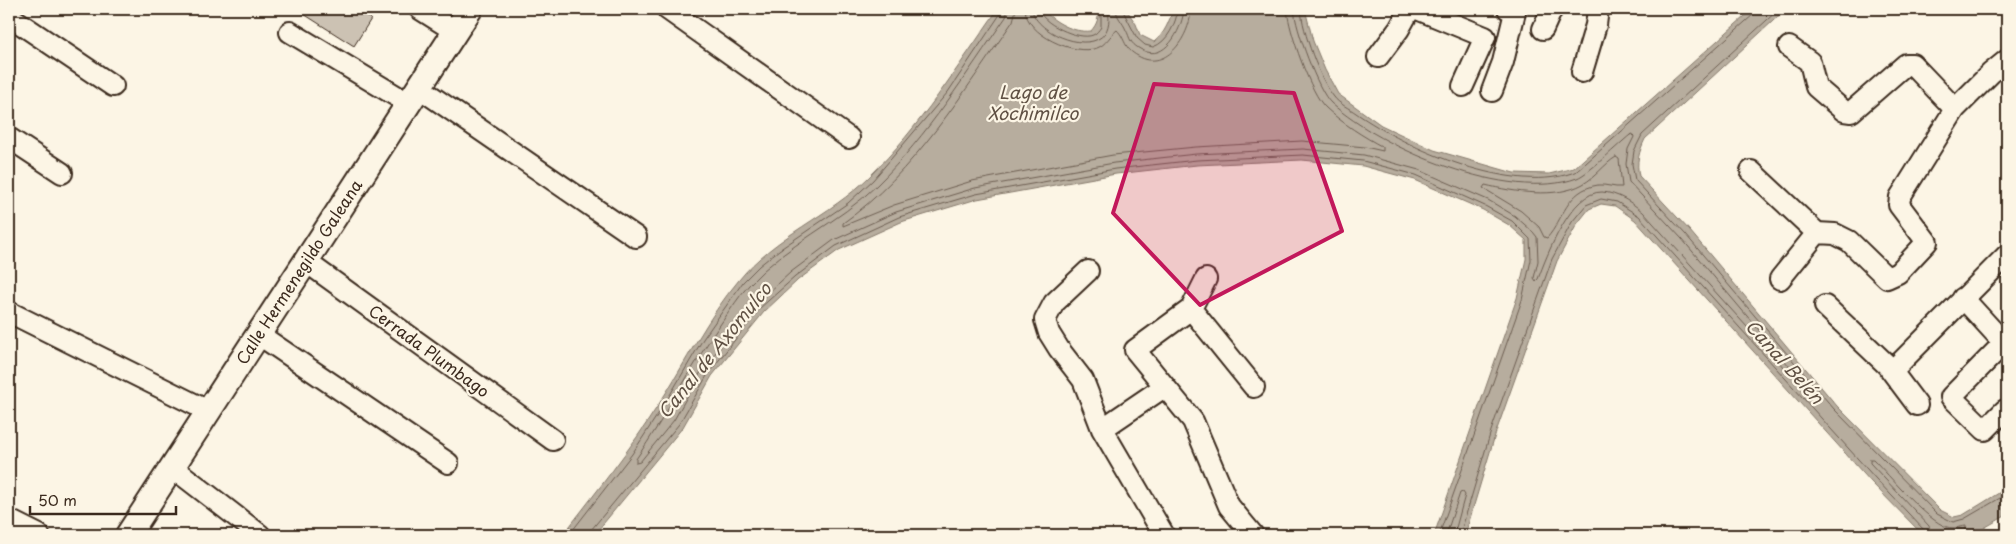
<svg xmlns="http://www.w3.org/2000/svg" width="2016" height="544" viewBox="0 0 2016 544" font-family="'Playpen Sans',sans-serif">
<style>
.water{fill:#b7ad9e;stroke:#85796b}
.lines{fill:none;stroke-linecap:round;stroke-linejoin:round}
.shore{stroke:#6d5e51;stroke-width:1}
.building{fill:#ccc2b3;stroke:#3b2a1e}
.minor-casing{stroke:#3b2a1e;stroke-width:24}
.tertiary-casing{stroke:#3b2a1e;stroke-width:28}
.minor{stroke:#fcf5e5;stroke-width:20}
.tertiary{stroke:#fcf5e5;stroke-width:24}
.marked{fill:#c2185b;fill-opacity:0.2;stroke:#c2185b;stroke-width:4;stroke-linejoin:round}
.labels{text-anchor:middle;stroke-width:4.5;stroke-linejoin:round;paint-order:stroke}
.street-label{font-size:16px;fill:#3b2a1e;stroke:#fcf5e5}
.water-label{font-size:18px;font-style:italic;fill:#605144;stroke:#fcf5e5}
</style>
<rect width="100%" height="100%" fill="#fcf5e5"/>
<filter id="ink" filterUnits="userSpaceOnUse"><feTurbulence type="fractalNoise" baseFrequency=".02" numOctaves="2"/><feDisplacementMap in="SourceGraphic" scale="10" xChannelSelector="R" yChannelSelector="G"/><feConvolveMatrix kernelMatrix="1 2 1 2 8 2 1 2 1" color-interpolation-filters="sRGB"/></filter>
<g filter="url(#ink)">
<path class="water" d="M998 9H1042C1054 22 1073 33 1091 31 1097 24 1100 17 1096 9H1126L1136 24 1140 35 1154 42C1165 33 1169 22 1173 9H1305L1313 41 1325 70 1338 94 1381 125 1434 150 1514 173 1549 174 1574 168 1753 9H1786L1645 139C1639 152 1636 162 1639 176L1690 231 1837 406 1940 510 1954 517 1963 515 2007 488V515L1984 528 1976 535H1923L1872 483 1635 220 1615 206 1601 204 1589 209 1577 224 1557 261 1496 432 1465 535H1434L1517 298 1526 259V240L1509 225 1483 210 1415 180 1363 166 1302 160 1197 165 1116 174 977 199 901 222 839 250 798 280 764 312 712 376 683 427 594 535H563C596 492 630 450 659 404 686 362 707 318 739 280 774 236 830 216 869 177 920 127 958 66 998 9Z"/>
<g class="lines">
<path class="shore" d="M1008 9 1006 17C966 74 928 135 877 185 839 223 786 244 749 285 739 296 731 309 722 322 691 366 667 415 636 459V463L640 462 674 420 702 370 733 331 756 304 791 272 834 240 896 212 975 188 1114 163 1196 154 1303 149 1364 155 1419 170 1488 200 1515 216 1533 232 1537 237 1538 261 1534 278 1536 281 1538 279C1547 255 1571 191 1602 192 1618 193 1631 202 1643 212L1786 370H1790V367L1682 239 1629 182 1626 164 1628 149 1634 137 1633 134 1630 135C1619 144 1588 174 1577 178 1510 203 1382 149 1331 103 1318 91 1295 28 1294 9
M1016 9 1013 21C965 90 913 174 843 223V226L894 205 972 181 1113 155 1196 147 1302 141 1365 147 1383 151V147C1364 137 1342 123 1326 108 1311 95 1288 29 1287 9
M1025 9C1026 35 1074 56 1097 48 1106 45 1110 35 1117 30 1126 39 1123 48 1138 56 1167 73 1191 34 1191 9
M1032 9C1034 37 1119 67 1108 9
M1039 9C1040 23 1079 41 1093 35 1096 34 1099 30 1101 27V9
M1116 9C1116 17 1123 22 1126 30 1128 33 1129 38 1131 41 1134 46 1141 50 1147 52 1168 58 1183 26 1184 9
M1122 9 1137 38 1145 45 1153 47C1168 42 1176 23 1178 9
M1301 9C1302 31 1320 80 1334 97 1339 104 1349 108 1356 113 1407 149 1516 197 1577 171L1754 14 1756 9
M1779 9 1642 135 1634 151 1632 164 1635 180 1686 235 1834 409 1937 514 1953 522 1964 519 2007 494
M1616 157 1619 159 1622 187C1614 188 1606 184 1598 185 1566 190 1564 219 1547 238L1544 237 1539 227 1521 211 1483 188 1485 185C1514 192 1556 199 1583 184 1596 177 1604 164 1616 157Z
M569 535 632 454 664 405 703 339 743 282 759 266 779 250 848 203 873 180 948 92 1001 13 1002 9
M590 535 591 530 679 424 708 374 760 308 795 277 836 246 899 217 976 194 1115 169 1197 160 1303 155 1363 161 1416 175 1485 206 1512 221 1530 239 1531 260 1522 300 1439 535
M1446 535 1460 493 1463 492 1465 495 1454 535
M1460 535 1491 431 1552 259 1572 222 1586 205 1601 199 1617 202 1639 216 1876 479 1924 530 1926 535
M1932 535 1929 526 1870 463V459H1873C1889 475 1927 521 1947 527 1954 529 1959 527 1966 526V535"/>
</g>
<path class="building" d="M296 9H356L371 19 354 46Z"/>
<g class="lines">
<defs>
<path id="minor" d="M420 9 455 31
M667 9 849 138
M1417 9 1485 37 1463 86
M9 16 113 86
M1543 29 1552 9
M290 32 408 103
M1789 47 1810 62 1816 87 1844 111 1851 112 1906 64H1912L1955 109
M1378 57 1399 29 1410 9
M1582 72 1596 25 1598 9
M418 87 636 237
M1492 91 1503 62 1515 12 1508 9
M9 138 62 173
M1751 171 1817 233
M305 261 553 440
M1088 271 1054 303 1045 320 1049 333 1059 349 1083 380 1102 429 1164 535
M1206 279 1191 309 1135 350 1193 421 1229 506 1253 535
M1780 279 1817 233 1835 234 1849 241 1887 278 1898 273 1927 242 1899 205 1900 197 1955 109 1991 73 2007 60
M1963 298 2004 343 1951 397 1985 430 2005 410
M1825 306 1887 365 1917 405
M1191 309 1254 387
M9 312 208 411
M258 334 448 463
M1892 371 2007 255
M1102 429 1164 387
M172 467 260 535
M9 520 39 535"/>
<path id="tertiary" d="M128 535 470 9"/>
</defs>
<use href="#minor" class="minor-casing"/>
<use href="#tertiary" class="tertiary-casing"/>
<use href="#minor" class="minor"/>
<use href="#tertiary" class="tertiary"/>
</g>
</g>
<path class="marked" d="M1154 84 1294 93 1342 231 1200 305 1113 213Z"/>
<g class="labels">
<g class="street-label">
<text transform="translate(299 272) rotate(-57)" y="6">Calle Hermenegildo Galeana</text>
<text transform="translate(429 351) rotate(36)" y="6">Cerrada Plumbago</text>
</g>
<g class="water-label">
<text x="1033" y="99">Lago de<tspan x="1033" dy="21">Xochimilco</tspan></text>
<text transform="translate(715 351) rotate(-51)" y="6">Canal de Axomulco</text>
<text transform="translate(1784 362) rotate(48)" y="6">Canal Belén</text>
</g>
</g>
<rect width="2016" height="544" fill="none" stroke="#fcf5e5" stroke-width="30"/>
<rect x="15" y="15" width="1986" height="514" fill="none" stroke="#3b2a1e" stroke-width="2" filter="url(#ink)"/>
<path d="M30 506v8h146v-8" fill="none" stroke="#3b2a1e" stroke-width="2.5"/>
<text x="38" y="506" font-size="15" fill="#3b2a1e" stroke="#fcf5e5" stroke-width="4" paint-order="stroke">50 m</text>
</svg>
